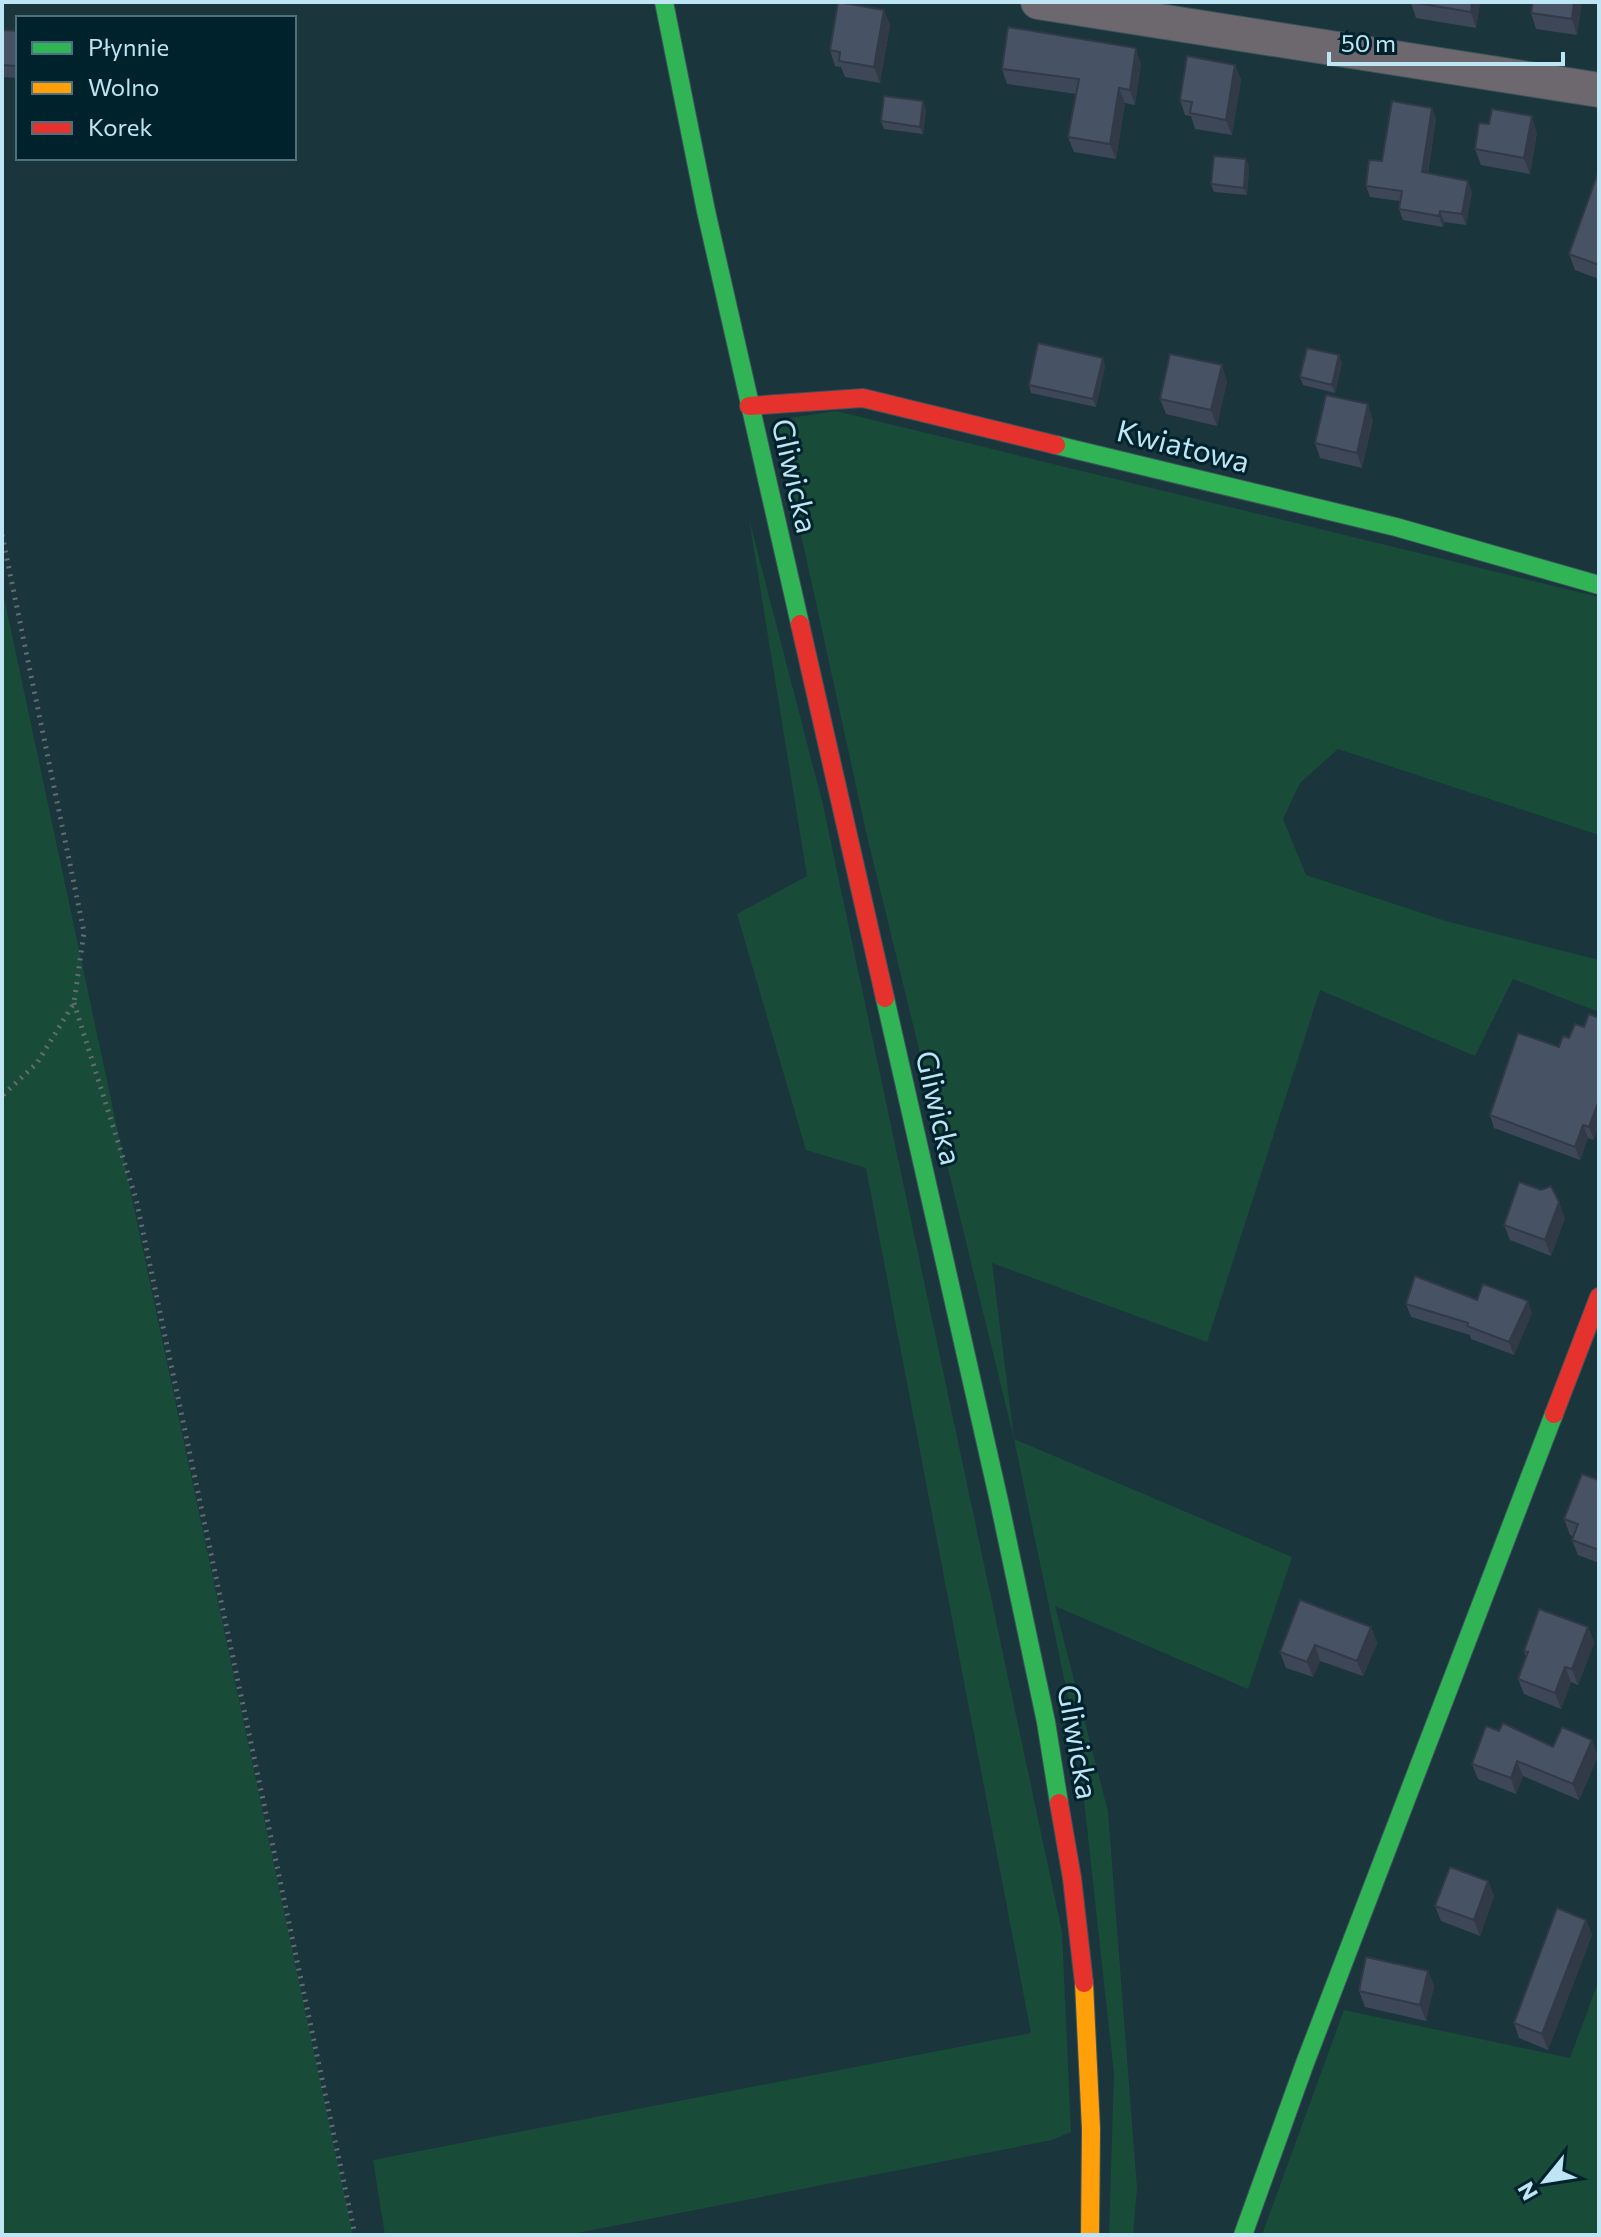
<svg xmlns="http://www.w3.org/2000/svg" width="1601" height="2237" viewBox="0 0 1601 2237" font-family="Commissioner,sans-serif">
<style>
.green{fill:#194b39}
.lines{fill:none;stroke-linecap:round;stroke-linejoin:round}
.street-casing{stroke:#3b535b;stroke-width:36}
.fast-casing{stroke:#3b535b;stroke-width:20}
.slow-casing{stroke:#3b535b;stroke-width:20}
.jam-casing{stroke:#3b535b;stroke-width:20}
.path{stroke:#646b71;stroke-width:5;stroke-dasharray:2 6;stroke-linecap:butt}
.street{stroke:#6c686d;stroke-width:34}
.fast{stroke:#30b455;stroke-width:18}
.slow{stroke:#ff9f0a;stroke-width:18}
.jam{stroke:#e5322d;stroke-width:18}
.wall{fill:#3d4757}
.shaded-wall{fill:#323947}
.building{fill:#475265;stroke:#323947;stroke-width:2}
.labels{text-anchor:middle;stroke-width:6;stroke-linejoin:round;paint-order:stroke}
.street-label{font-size:30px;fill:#bee5f4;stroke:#00222d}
</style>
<rect width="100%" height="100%" fill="#1b353d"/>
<path class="green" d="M836 411 1599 597V835L1338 749 1300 783 1283 819 1306 875 1446 921 1599 960V1012L1513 979 1475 1056 1320 990 1207 1342 992 1263 1014 1439 1292 1557 1248 1689 1055 1606 1108 1812 1137 2188 1133 2235H1109L1114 2074 1078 1745 1014 1439 867 836 776 420Z
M749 519 823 805 1062 1932 1071 2132 1052 2140 567 2235H385L373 2160 1031 2033 866 1168 806 1150 737 914 807 876Z
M2 588 353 2235H2Z
M1599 1980V2235H1262L1344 2010 1570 2058Z"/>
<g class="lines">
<defs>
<path id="street" d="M1038 2 1599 90"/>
<path id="fast" d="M664 2 706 211 800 624
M1056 445 1396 527 1599 585
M885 998 999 1501 1046 1722 1059 1803
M1243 2235 1305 2063 1554 1414"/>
<path id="slow" d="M1084 1983 1091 2129 1090 2235"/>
<path id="jam" d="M749 406 863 398 1056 445
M800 624 885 998
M1554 1414 1599 1297
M1059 1803 1072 1878 1084 1983"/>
</defs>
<use href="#street" class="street-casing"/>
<use href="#fast" class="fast-casing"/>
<use href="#slow" class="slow-casing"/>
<use href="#jam" class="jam-casing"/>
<path class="path" d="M2 535 84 932 74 1003 37 1063 2 1096
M74 1003 136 1199 355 2235"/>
<use href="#street" class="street"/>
<use href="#fast" class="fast"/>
<use href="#slow" class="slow"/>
<use href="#jam" class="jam"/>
</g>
<path class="wall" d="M1480 2 1476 28 1416 18 1411 3Z
M1533 2H1582L1577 35 1536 29 1531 13Z
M884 10 890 25 880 83 845 77 841 67 835 66 830 50Z
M2 30 18 31V78L2 77Z
M1141 64 1135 105 1125 103 1116 159 1074 152 1068 137 1076 94 1007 84 1002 69Z
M1235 65 1241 80 1232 135 1195 129 1191 116 1185 115 1180 100Z
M1432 108 1436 119 1428 173 1472 192 1466 225 1444 222 1443 227 1403 220 1399 209 1400 201 1370 197 1366 186 1382 161Z
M926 109 923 134 884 129 881 121Z
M1537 132 1530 174 1481 165 1475 149Z
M1246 159 1249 167 1247 195 1214 192 1211 184Z
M1599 170V279L1575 270 1569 254Z
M1342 363 1335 393 1303 385 1300 377Z
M1105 366 1096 407 1031 393 1029 385Z
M1227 381 1217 426 1166 414 1160 399Z
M1373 420 1362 468 1320 458 1315 443Z
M1563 1036 1594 1140 1588 1138 1580 1160 1494 1128 1490 1115 1559 1047Z
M1565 1218 1551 1256 1510 1240 1504 1225Z
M1477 1300 1532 1313 1514 1355 1471 1339 1470 1335 1411 1317 1406 1304Z
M1599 1477V1563L1578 1555 1572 1540 1573 1536 1570 1535 1564 1519Z
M1371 1627 1377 1643 1363 1676 1320 1661 1313 1677 1286 1668 1280 1652Z
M1588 1627 1594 1643 1578 1685 1571 1682 1561 1709 1524 1694 1518 1679 1526 1657 1524 1651Z
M1499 1731 1553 1747 1598 1756 1579 1800 1523 1776 1516 1794 1478 1779 1472 1764Z
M1488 1881 1494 1896 1480 1936 1441 1921 1435 1906Z
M1586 1920 1592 1935 1548 2050 1519 2038 1514 2023Z
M1428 1971 1434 1986 1426 2021 1365 2007 1359 1991Z"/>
<path class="shaded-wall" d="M1472 2H1480L1476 28 1471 12Z
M1574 2H1582L1577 35 1572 19Z
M884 10 890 25 880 83 874 67Z
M1136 48 1141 64 1135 105 1130 90Z
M1235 65 1241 80 1232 135 1226 120Z
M1119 88 1125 103 1116 159 1110 144Z
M923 101 926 109 923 134 920 127Z
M1432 108 1436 119 1426 183 1422 172Z
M1532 116 1537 132 1530 174 1524 158Z
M1246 159 1249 167 1247 195 1244 188Z
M1468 181 1472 192 1466 225 1462 214Z
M1440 211 1444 222 1443 227 1439 216Z
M1339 355 1342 363 1335 393 1332 385Z
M1103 358 1105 366 1096 407 1093 399Z
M1222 365 1227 381 1217 426 1211 410Z
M1368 404 1373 420 1362 468 1357 453Z
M1599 1100V1126L1594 1140 1589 1127Z
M1583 1125 1588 1138 1580 1160 1575 1147Z
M1559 1202 1565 1218 1551 1256 1545 1240Z
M1528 1301 1532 1313 1514 1355 1509 1342Z
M1371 1627 1377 1643 1363 1676 1357 1661Z
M1588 1627 1594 1643 1578 1685 1572 1669Z
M1315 1645 1320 1661 1313 1677 1307 1662Z
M1565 1667 1571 1682 1561 1709 1555 1693Z
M1592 1740 1598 1756 1579 1800 1573 1784Z
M1517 1761 1523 1776 1516 1794 1511 1778Z
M1488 1881 1494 1896 1480 1936 1474 1920Z
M1586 1920 1592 1935 1548 2050 1542 2034Z
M1428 1971 1434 1986 1426 2021 1420 2005Z"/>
<path class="building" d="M838 2 884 10 874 67 839 61 840 52 830 50Z
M1411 2H1472L1471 12Z
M1533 2H1574L1572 19 1531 13Z
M1008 27 1136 48 1130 90 1119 88 1110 144 1068 137 1079 79 1002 69Z
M2 30 18 31V66L2 65Z
M1187 56 1235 65 1226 120 1190 113 1192 102 1180 100Z
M884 96 923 101 920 127 881 121Z
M1392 101 1432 108 1422 172 1468 181 1462 214 1440 211 1439 216 1399 209 1402 191 1366 186 1369 160 1382 161Z
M1492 109 1532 116 1524 158 1475 149 1479 123 1489 124Z
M1214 156 1246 159 1244 188 1211 184Z
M1599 170V265L1569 254Z
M1038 343 1103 358 1093 399 1029 385Z
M1307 348 1339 355 1332 385 1300 377Z
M1170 354 1222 365 1211 410 1160 399Z
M1326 395 1368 404 1357 453 1315 443Z
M1589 1014 1599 1018V1100L1589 1127 1583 1125 1575 1147 1490 1115 1518 1033 1559 1047 1563 1036 1569 1038 1575 1024 1584 1027Z
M1519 1182 1541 1190 1551 1186 1559 1202 1545 1240 1504 1225Z
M1415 1276 1477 1300 1483 1284 1528 1301 1509 1342 1467 1326 1468 1323 1406 1304Z
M1582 1474 1598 1480 1599 1477V1550L1572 1540 1578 1524 1564 1519Z
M1300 1600 1371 1627 1357 1661 1315 1645 1307 1662 1280 1652Z
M1539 1609 1588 1627 1572 1669 1565 1667 1555 1693 1518 1679 1528 1652 1524 1651Z
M1503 1723 1553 1747 1562 1727 1592 1740 1573 1784 1517 1761 1511 1778 1472 1764 1486 1726 1499 1731Z
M1450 1867 1488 1881 1474 1920 1435 1906Z
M1557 1908 1586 1920 1542 2034 1514 2023Z
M1366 1957 1428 1971 1420 2005 1359 1991Z"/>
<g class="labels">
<g class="street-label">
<text transform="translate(1183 447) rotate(14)" y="10">Kwiatowa</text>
<text transform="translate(794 476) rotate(77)" y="10">Gliwicka</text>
<text transform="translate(938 1108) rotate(77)" y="10">Gliwicka</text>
<text transform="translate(1077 1742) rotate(80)" y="10">Gliwicka</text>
</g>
</g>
<rect width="1601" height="2237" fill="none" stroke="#bee5f4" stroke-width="8"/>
<rect x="16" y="16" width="280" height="144" fill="#00222d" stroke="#4c707d" stroke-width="2"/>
<rect x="32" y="42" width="40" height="12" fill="#30b455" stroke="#4c707d" stroke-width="2"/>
<text x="88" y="56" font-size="24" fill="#bee5f4">Płynnie</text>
<rect x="32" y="82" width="40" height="12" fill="#ff9f0a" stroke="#4c707d" stroke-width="2"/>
<text x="88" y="96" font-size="24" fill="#bee5f4">Wolno</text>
<rect x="32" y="122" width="40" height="12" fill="#e5322d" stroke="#4c707d" stroke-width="2"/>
<text x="88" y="136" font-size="24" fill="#bee5f4">Korek</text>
<g transform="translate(1545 2181) rotate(240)" stroke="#00222d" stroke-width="6" paint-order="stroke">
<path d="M0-6L14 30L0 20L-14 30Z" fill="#bee5f4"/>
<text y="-12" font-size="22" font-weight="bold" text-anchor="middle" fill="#bee5f4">N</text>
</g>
<path d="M1329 52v12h234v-12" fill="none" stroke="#bee5f4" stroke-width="4"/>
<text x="1341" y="52" font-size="24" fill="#bee5f4" stroke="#00222d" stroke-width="6" paint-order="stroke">50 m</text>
</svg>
